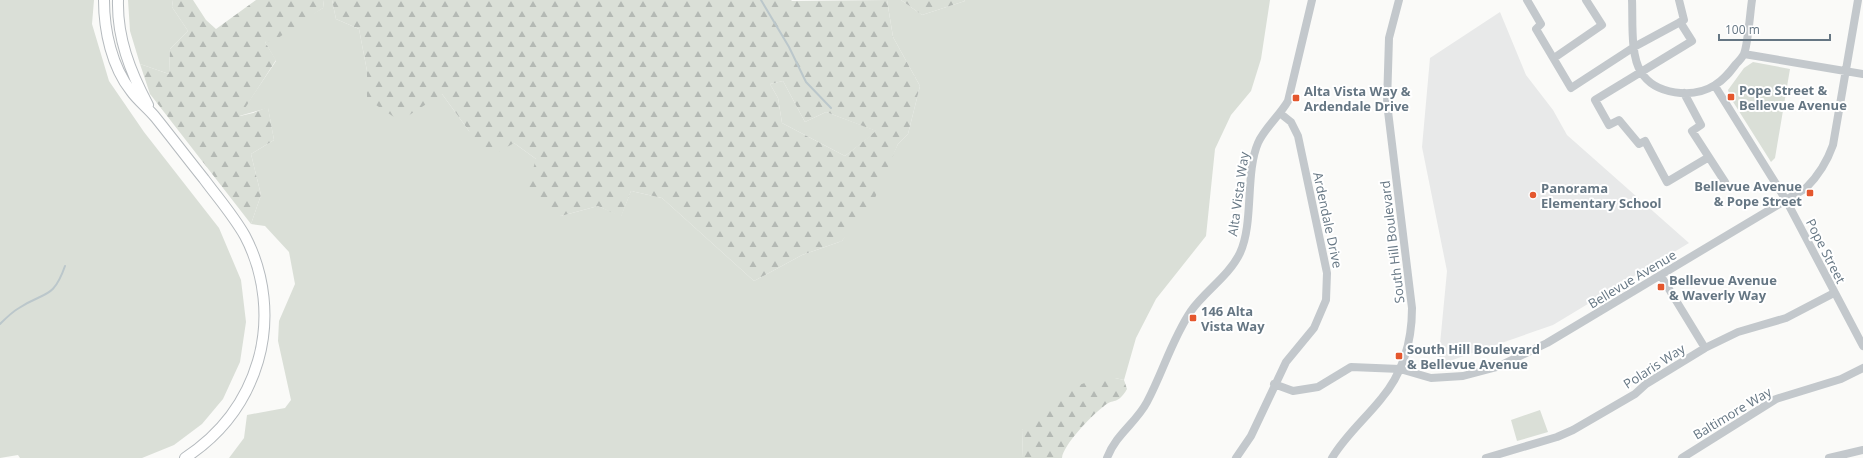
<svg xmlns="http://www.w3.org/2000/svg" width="1863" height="458" viewBox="0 0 1863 458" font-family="'Open Sans',sans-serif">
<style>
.built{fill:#e8e9e9}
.green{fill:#dadfd7}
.forest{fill:url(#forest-firs);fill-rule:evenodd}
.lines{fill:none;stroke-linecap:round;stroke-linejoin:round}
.stream{stroke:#bbc7cb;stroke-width:2}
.major-casing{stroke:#b5babe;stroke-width:12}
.minor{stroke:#c3c8cc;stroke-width:8}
.major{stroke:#fff;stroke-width:10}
.poi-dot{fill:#e4572e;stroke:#fff;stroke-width:1.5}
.labels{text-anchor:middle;stroke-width:4;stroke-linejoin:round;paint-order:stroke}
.poi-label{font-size:13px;font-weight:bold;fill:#657683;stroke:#fff;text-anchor:start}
.street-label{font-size:13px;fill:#657683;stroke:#fff}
</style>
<defs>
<pattern id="forest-firs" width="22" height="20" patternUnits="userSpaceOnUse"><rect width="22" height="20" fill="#dadfd7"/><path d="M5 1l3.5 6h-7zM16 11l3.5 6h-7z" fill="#b4b9b4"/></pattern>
</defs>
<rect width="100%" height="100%" fill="#fafaf8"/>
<path class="built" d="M1500 12 1526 75 1553 110 1567 135 1689 243 1553 325 1438 365 1447 271 1422 147 1430 58Z"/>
<path class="green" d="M0 0H94L92 24 109 81 144 132 219 228 241 280 246 322 240 362 223 399 202 424 174 445 142 458H20L18 455 0 458Z
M128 0H173L172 7 188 31 170 49 169 74 140 64 130 31Z
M324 0H332L336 19 359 29 367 71V99L442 94 469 131 514 143 536 159 561 216 598 206 621 216 631 191 662 198 754 281 802 255 842 241 888 165 898 144 908 134 920 86 893 37 887 0H901L922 15 965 1 964 0H1270L1261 59 1251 91 1231 115 1215 149 1206 236 1156 299 1136 338 1124 380 1115 378 1022 430 1023 458H229L244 438 247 415 285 408 291 400 278 341 279 321 295 284 289 252 265 226 251 224 261 195 251 154 274 140 268 108 239 116 276 61 265 42 323 8Z
M1753 62 1790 69 1775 158 1771 162 1730 97 1728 90 1744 68Z
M783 81 805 122 826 112 877 131 845 156 782 123 778 98 770 84Z
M1540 410 1548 432 1517 441 1511 420Z"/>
<path class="forest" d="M173 0H193L206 20 216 29 256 0H324L323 8 275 40 265 42 276 60 240 116 253 113 268 107 274 140 251 154 261 195 251 224 150 94 140 64 169 74 170 49 188 31 172 7Z
M332 0H791L792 1 887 0 893 37 920 86 908 134 898 144 875 198 842 241 802 255 754 281 662 198 631 191 621 217 598 206 561 216 527 190 536 159 514 143 491 156 469 131 442 94 400 121 367 99V71L359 29 336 19ZM783 81 805 122 826 112 876 131 845 156 782 123 778 98 770 84Z
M901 0H964L965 1 922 15Z
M1098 378H1115L1124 380 1127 389C1117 406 1114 397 1103 407 1092 415 1063 445 1062 458H1023L1022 430 1063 391Z"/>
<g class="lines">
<path class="stream" d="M761 0 789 47 806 82 831 108
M0 324C6 318 12 312 19 308 45 291 53 300 65 266"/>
<defs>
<path id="major" d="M104 0C104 31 112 67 131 91 138 101 148 108 156 118 172 138 188 159 204 179 218 198 233 215 245 236 265 274 270 320 258 361 246 402 220 435 185 458
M118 0C117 38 130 71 148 105"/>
</defs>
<use href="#major" class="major-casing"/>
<path class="minor" d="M1527 0 1541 24 1536 29 1571 88 1634 47 1684 20 1679 0
M1632 0C1633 20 1630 55 1641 72 1655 95 1693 99 1715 85 1724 80 1730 72 1736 64 1739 61 1742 58 1744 54 1748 44 1750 13 1752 0
M1680 22 1692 41 1595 100 1609 125 1619 120 1639 144 1645 141 1667 182 1709 157
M1744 54 1863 74
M1554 58 1602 25 1586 0
M1715 86 1786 200 1863 346
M1684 93 1701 125 1692 131 1725 182
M1661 276 1705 348
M1274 384 1293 391 1318 387 1351 367 1400 369 1431 378 1463 376 1497 367 1547 343 1806 188C1819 175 1827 162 1833 145L1858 0
M1107 458C1116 434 1136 423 1147 402 1163 372 1172 339 1191 311 1205 291 1229 276 1240 253 1254 223 1245 173 1258 143 1264 129 1280 115 1288 101L1312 0
M1236 458 1251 436 1286 362 1314 328 1326 300 1327 273 1298 136 1291 122 1281 114
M1332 458C1345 436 1365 419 1381 399 1403 373 1412 341 1412 308L1387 103 1389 38 1399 0
M1486 458 1557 437 1573 430 1635 394 1646 384 1705 348 1738 332 1786 318 1834 293
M1682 458 1776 399 1841 379 1863 368
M1829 458 1863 450"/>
<use href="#major" class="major"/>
</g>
<g class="poi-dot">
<rect x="1727" y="93" width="8" height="8" rx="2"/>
<rect x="1292" y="94" width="8" height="8" rx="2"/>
<rect x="1806" y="189" width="8" height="8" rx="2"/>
<circle cx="1533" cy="195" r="4"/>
<rect x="1657" y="283" width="8" height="8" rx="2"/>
<rect x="1189" y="314" width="8" height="8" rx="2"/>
<rect x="1395" y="352" width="8" height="8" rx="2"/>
</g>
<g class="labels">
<g class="poi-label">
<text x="1739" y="95">Pope Street &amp;<tspan x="1739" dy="15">Bellevue Avenue</tspan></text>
<text x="1304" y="96">Alta Vista Way &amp;<tspan x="1304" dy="15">Ardendale Drive</tspan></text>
<text x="1802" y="191" text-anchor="end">Bellevue Avenue<tspan x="1802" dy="15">&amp; Pope Street</tspan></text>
<text x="1541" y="193">Panorama<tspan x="1541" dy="15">Elementary School</tspan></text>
<text x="1669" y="285">Bellevue Avenue<tspan x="1669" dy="15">&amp; Waverly Way</tspan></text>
<text x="1201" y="316">146 Alta<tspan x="1201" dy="15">Vista Way</tspan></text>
<text x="1407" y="354">South Hill Boulevard<tspan x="1407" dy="15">&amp; Bellevue Avenue</tspan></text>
</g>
<g class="street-label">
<text transform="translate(1238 194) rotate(-82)" y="5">Alta Vista Way</text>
<text transform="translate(1328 220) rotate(78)" y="5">Ardendale Drive</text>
<text transform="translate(1392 242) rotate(-97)" y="5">South Hill Boulevard</text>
<text transform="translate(1826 251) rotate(63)" y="5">Pope Street</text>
<text transform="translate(1632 279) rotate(-31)" y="5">Bellevue Avenue</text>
<text transform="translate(1654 366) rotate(-33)" y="5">Polaris Way</text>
<text transform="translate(1732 413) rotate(-31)" y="5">Baltimore Way</text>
</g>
</g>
<path d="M1719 34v6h111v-6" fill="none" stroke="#657683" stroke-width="2"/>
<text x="1725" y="34" font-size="12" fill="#657683" stroke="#ffffff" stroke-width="3" paint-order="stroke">100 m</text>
</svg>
